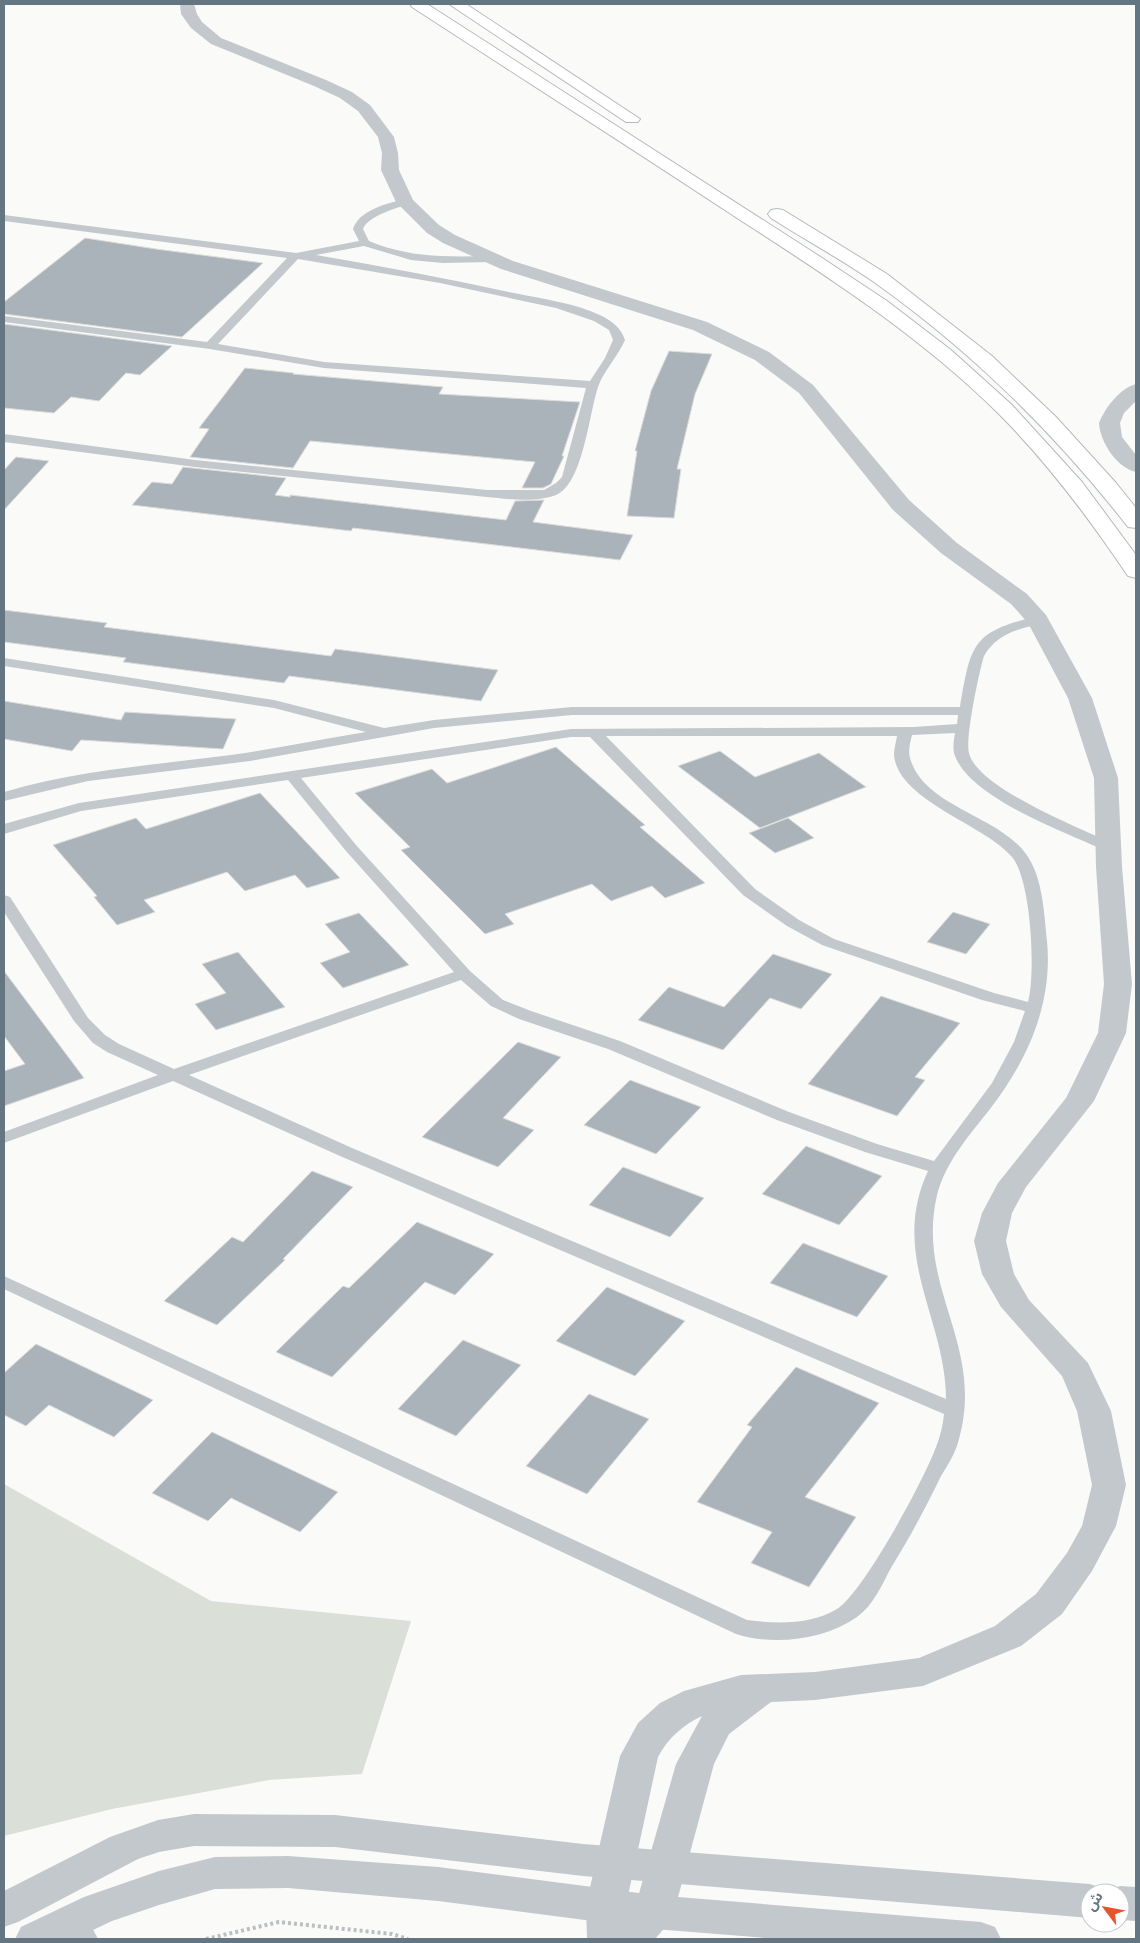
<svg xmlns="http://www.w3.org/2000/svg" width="1140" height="1943" viewBox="0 0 1140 1943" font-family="'PT Sans','Noto Sans Arabic',sans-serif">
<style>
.green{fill:#dadfd7}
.building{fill:#aab3b9;stroke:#dcdcda}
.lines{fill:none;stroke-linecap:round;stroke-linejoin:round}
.trunk-casing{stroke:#b4b9bd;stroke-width:2}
.path{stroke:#bbbfc2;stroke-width:4;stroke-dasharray:3 3;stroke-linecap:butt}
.service{fill:#c3c8cc;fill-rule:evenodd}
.minor{fill:#c3c8cc;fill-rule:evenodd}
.tertiary{fill:#c3c8cc;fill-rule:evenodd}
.trunk{fill:#fff;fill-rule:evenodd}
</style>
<rect width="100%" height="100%" fill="#fafaf8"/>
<path class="green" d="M4 1484 211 1601 411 1621 362 1774 269 1780 112 1809 4 1836Z"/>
<path class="building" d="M85 238 156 249 263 263 182 337 4 314V302Z
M4 324 172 346 140 375 126 373 99 401 71 397 54 413 4 408Z
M669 351 712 354 695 394 677 469H681L674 518 627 516 637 451H635L651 391Z
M245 368 294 373 293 374 443 387 439 394 580 402 562 456H564L551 484 543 488H522L535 462 310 441 293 468 190 457 209 429 199 428Z
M16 457 49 461 4 510V470Z
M183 467 286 478 275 495 290 497V495L506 520 515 501 544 500 533 522 633 535 620 560 353 528 351 531 132 505 152 482 172 484Z
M4 610 107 623 104 627 331 656 335 649 498 670 481 701 289 676 284 683 123 662 126 658 4 642Z
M4 701 121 720 125 712 236 719 223 749 81 740 72 751 4 739Z
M556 747 645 825 640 827 705 883 665 898 652 886 611 901 592 884 505 914 514 924 485 934 401 850 410 847 355 793 432 769 447 783Z
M720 751 755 777 819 753 866 787 760 828 678 766Z
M260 793 340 878 307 888 295 875 245 891 227 872 144 900 155 912 117 925 94 897 97 896 53 845 136 818 146 829Z
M788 818 814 838 775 853 749 833Z
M953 912 990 924 966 954 927 942Z
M359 913 409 965 343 988 320 963 350 952 325 924Z
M238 952 285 1007 216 1030 195 1004 226 993 202 964Z
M773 954 832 974 801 1009 770 998 723 1050 638 1020 669 987 724 1007Z
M4 971 84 1078 4 1106V1071L25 1064 4 1036Z
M881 996 960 1023 915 1077 925 1080 897 1116 808 1084Z
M518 1042 561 1057 503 1118 534 1130 498 1167 422 1137Z
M630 1080 701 1107 656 1154 584 1125Z
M806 1146 882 1176 839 1225 762 1194Z
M623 1167 704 1198 670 1237 589 1205Z
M312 1171 353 1187 283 1259 285 1260 217 1325 164 1301 232 1237 243 1242Z
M417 1222 494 1254 455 1295 425 1282 332 1377 276 1352 343 1286 349 1288Z
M803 1243 888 1276 857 1317 770 1283Z
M607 1287 685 1321 635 1376 556 1341Z
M463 1340 521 1365 456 1436 398 1409Z
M36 1344 153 1400 114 1437 49 1405 26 1426 4 1415V1373Z
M796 1367 879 1403 805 1497 856 1517 809 1587 751 1563 772 1532 697 1502 752 1427 747 1425Z
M589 1394 649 1419 587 1494 526 1466Z
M212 1432 338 1492 300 1532 231 1498 208 1521 152 1493Z"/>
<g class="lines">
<defs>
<path id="trunk" d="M410 4H427L819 256 887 301 951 350 1012 405 1082 482 1136 555V578L1128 576C1089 518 1047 462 998 413 919 335 824 274 731 214 625 144 518 76 412 7Z
M449 4H466L640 119 638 122H626Z
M777 209 783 210 887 274 992 356 1056 417 1116 483 1136 508V528L1128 527C1055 433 971 351 874 282 841 259 805 240 771 218L768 214 771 210Z"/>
</defs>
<use href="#trunk" class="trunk-casing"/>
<path class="path" d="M206 1939 279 1922 392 1934 408 1939"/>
<path class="service" d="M405 199 409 200V204C396 208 368 216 363 229L369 241C409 258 449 257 491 256L496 259 491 262 443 263 411 260 364 246 316 255C382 266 448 279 514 293 543 299 575 303 602 316 613 322 621 328 625 340 618 356 603 372 598 387 589 414 583 484 556 495 535 503 508 499 487 497L195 467 4 442V434L195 460 487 490H544L556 483 562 477 586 388 324 368 210 349 4 322V316L207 342 287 258 4 221V215L296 253 359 241 353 229C359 210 388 203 405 199ZM298 259 440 283 556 308 594 321 609 330 613 340 605 358 590 381 324 362 218 344Z
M1038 616 1043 617 1045 620 1043 623C1019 629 997 633 984 656 979 672 965 739 969 753 977 788 1082 829 1114 844L1117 847 1109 852 1104 850C1064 832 971 798 955 756 952 748 954 740 955 733L912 735C910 743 908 751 910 758 924 807 998 815 1026 854 1043 877 1044 913 1047 941 1053 1003 1028 1060 990 1109 969 1136 946 1161 937 1195 919 1273 965 1325 965 1396 965 1413 962 1430 957 1446 953 1457 947 1466 941 1476 926 1507 910 1537 892 1566 882 1584 874 1605 857 1617 825 1640 773 1646 736 1634L4 1289V1276L747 1620C777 1624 810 1625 837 1609 863 1593 924 1480 936 1447 940 1437 943 1425 944 1414L340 1156 173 1081 4 1143V1132L158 1075 107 1052 93 1043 74 1021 4 912V895L10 897 88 1018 105 1035 119 1044 174 1069 454 972 346 851 288 780 81 811 4 834V824L79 803 571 729 914 727 957 724 958 715H572L434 728 250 761 88 781 4 801V792C78 770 155 765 231 755 276 749 321 739 366 732L274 708 4 666V658L274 700 384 728 434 720 572 707H960C971 643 972 632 1038 616ZM606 736H897C896 742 894 749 894 755 898 801 986 825 1012 857 1031 879 1036 973 1028 1002L994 993 834 939 799 920 755 889ZM571 737H590L743 895 787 926 822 945 982 1000 1025 1011 1014 1042 992 1083 934 1161 877 1144 789 1112 620 1041 531 1011 503 1000 470 971 356 845 301 778ZM461 980 491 1006 519 1019 608 1049 777 1120 865 1152 928 1171C889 1255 946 1319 946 1399L352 1148 189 1075Z
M76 1909 84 1912 98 1939H74L64 1919 68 1912Z"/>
<path class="minor" d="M180 4H194L197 14 202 22 221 38 326 80 352 92 370 105 394 137 398 153 399 170 413 200 439 225 455 235 513 261 707 322 769 352 813 385 909 500 957 543 1027 594 1046 615 1092 698 1118 778 1122 867 1132 984 1126 1033 1094 1101 1026 1187 1012 1213 1006 1241 1014 1274 1029 1300 1088 1363 1111 1411 1126 1485 1116 1526 1092 1571 1062 1614 1021 1646 923 1686 815 1700 771 1702 729 1734 714 1764 674 1912 668 1924 655 1939H587L586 1905 620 1756 638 1723 660 1703 684 1691 741 1675 815 1672 919 1658 995 1626 1036 1594 1067 1553 1082 1526 1092 1485 1077 1411 1062 1376 1001 1307 982 1274 974 1241 982 1213 998 1183 1066 1098 1098 1033 1104 984 1096 867 1094 778 1068 698 1028 623 1011 604 941 553 893 510 799 393 755 360 693 330 501 269 443 243 427 233 396 202 381 170 382 153 378 137 358 111 340 98 314 86 211 44 191 28 181 14ZM702 1716 676 1764 636 1904 626 1916V1905L658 1757C668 1738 683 1725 702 1716Z
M1136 384V401L1124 413 1120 423 1122 437 1136 455V472C1117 468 1100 442 1099 423 1105 408 1120 388 1136 384Z"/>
<path class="tertiary" d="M194 1814 335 1815 583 1844 1090 1884 1104 1889 1105 1892 1120 1886 1136 1887V1921L1120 1920V1893H1090V1918L583 1876 335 1847 194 1846 159 1852 138 1859 18 1922 4 1927V1891L110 1837 158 1820Z
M288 1856 438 1867 654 1895 981 1922 995 1927 1001 1939H778L654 1929 438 1901 288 1888 215 1889 159 1905 112 1921 74 1939H15L21 1927 84 1897 159 1871 215 1857Z"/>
<use href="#trunk" class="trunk"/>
</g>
<rect width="1140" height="1943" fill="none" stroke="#657683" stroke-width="10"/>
<g transform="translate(1105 1908) rotate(302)"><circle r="24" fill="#ffffff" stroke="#c1c8cd"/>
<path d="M0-4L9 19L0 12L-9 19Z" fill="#e4572e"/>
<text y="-8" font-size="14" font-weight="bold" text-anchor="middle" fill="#657683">ش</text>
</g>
</svg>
